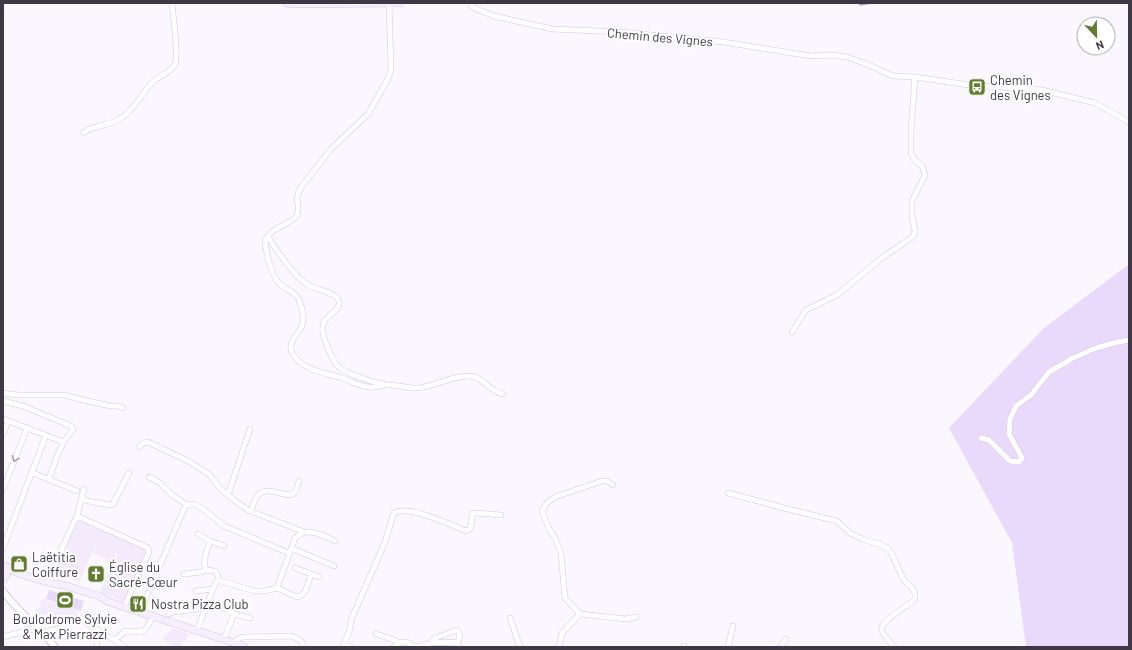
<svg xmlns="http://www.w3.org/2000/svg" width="1132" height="650" viewBox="0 0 1132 650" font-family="Barlow,sans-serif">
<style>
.built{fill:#f3ebfc}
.green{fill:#e9dafb}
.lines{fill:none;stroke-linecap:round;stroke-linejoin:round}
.stream{stroke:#b69ed0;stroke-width:1.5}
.minor-casing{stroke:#d4c5e7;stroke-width:6}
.tertiary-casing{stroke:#d4c5e7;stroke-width:8}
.secondary-casing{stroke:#d4c5e7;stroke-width:8}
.minor{stroke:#fff;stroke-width:5}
.tertiary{stroke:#fff;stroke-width:6}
.secondary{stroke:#f5eefd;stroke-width:7}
.oneway{stroke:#9e9ba2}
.labels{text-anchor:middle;stroke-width:4;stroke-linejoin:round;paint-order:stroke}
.street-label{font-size:13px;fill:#3e3745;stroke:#fff}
.poi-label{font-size:13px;fill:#3e3745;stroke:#fff;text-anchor:start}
</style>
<rect width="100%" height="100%" fill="#faf7fe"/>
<path class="built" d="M79 519 147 550 124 602 100 592 118 554 116 553 113 562 93 553 97 544H96L79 582 56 572 67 548 64 547 71 532 73 533Z
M42 599 74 609V611L77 610 78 615 42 624 41 620 38 621 35 617Z
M172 628 189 633 185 642H182L181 645 183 647H174L163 639Z"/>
<path class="green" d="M1129 264V647H1026L1012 543 949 428 1044 328Z
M49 590 84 601 81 611 46 599Z"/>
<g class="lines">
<path class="stream" d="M859 3 860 5 872 3"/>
<defs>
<path id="minor" d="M389 3 391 69 388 79 368 114 331 149 302 186C300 189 298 192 297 197 297 203 300 209 297 215 292 223 283 224 276 229 272 231 268 236 265 240 266 252 271 277 281 285 287 290 296 292 299 300 302 307 305 319 302 326 297 336 285 344 294 356 305 371 326 373 342 378 351 381 359 386 368 387 374 388 380 386 386 385 397 384 408 389 419 388 435 386 454 375 469 376 479 376 485 384 492 389 496 391 499 393 503 394
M471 6 479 10 494 16 552 29 621 32 723 42 811 56 832 55 847 57 869 65 893 76 915 77 969 85 1042 90 1095 103 1129 122
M84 133C88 127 109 125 118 120 135 111 141 92 155 80 161 75 171 72 175 65 179 56 173 15 172 3
M268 237C278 251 293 276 308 285 315 289 335 293 338 299 344 309 327 314 324 322 321 329 324 339 327 346 330 353 333 362 339 367 345 373 374 383 384 384
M792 332 806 310 837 295 883 257 914 236 915 230 912 216V201L925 175 922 166 914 159 911 153V130L915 77
M3 393 18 395H64L83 400 111 406H118L123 408
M3 401 23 406 71 426 73 428V430C60 443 55 462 49 479
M3 419 61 441 62 443
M3 435 8 421
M981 438 989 440 1010 461 1019 462 1022 458 1009 434 1010 419 1016 406 1031 395 1049 372 1073 358 1096 348 1118 342 1129 340
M139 447C142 444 143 442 148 442L190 462 209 474 220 488 234 500 248 510 304 532
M31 472 77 491
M149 477 160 483 172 495 187 505
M3 490 27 428
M728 493 780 507 837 521 850 533 862 539 882 545 887 548 891 552 903 579 912 588 915 593V598L913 601C906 607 878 622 882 631 885 637 890 642 894 647
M228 495 250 429
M81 499 93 502 111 505 113 504 129 473
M251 511C253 506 254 500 257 496 268 483 286 500 294 493 297 490 298 485 299 481
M77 516 84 489
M198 534 210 541C207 551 202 560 206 570 215 571 218 570 218 580
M210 541 224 546
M3 548 46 435
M291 548 334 566
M295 568 319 577
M184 574 201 572 206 570
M49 583 63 546 77 516 148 548 149 552 124 607
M277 588 297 597C307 595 308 582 311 574
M196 591 213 589
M219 605 234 614 250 618
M141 613 145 600 184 509 187 505 194 504 203 509 224 526 289 553
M169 614 173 612 206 608
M580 614 565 598 561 553 555 538 549 529 542 511 547 503 555 497 602 481H607L613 485
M510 618 520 647
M197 630 215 584 218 580 254 591H265L277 588 295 538C308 526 321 535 335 541
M376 634 394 640 400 643
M3 637 75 618 81 619 99 631 115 640 124 647
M224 639 234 614
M115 640 125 631C146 631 142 637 153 616
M235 643 236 640 243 637 291 636C298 638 302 640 304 647
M431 643 433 639 457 630 458 631 460 635 457 647
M344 644 351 647
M97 647V641L99 631
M343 647 349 632 351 620 385 542 394 513C408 504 451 525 466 531 474 529 470 520 473 513H476L501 515
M394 647C399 642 408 639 413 647
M415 647 431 643 458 642
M559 647 562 633 580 614 626 619 636 617
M684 647V646
M728 647 733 626
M780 647 786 639"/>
<path id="tertiary" d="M3 591C17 611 39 627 55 647"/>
<path id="secondary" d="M287 3 294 4 400 3
M3 565 20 574 55 584 64 585 88 593 99 596 109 602 235 643 244 647
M3 579 7 574 5 568 4 566"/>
</defs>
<use href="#minor" class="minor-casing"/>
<use href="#tertiary" class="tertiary-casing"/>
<use href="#secondary" class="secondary-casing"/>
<use href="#minor" class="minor"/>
<use href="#tertiary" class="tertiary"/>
<use href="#secondary" class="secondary"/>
</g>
<defs><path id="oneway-chevron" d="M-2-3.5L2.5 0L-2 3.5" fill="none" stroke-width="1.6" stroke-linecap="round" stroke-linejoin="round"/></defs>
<use class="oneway" href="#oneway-chevron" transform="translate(15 459) rotate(111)"/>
<defs>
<symbol id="bus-square" viewBox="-11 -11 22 22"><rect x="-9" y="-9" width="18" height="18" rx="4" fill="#627d30" stroke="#fff"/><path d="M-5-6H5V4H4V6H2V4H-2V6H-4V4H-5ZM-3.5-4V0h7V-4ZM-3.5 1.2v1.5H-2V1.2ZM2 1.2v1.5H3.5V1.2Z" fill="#fff"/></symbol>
<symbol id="shop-square" viewBox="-11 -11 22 22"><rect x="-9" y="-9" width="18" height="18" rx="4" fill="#627d30" stroke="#fff"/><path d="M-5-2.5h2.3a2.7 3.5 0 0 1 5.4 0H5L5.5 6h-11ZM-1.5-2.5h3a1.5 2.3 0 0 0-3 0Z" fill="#fff"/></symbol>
<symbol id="church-square" viewBox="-11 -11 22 22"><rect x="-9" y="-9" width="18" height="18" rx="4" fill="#627d30" stroke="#fff"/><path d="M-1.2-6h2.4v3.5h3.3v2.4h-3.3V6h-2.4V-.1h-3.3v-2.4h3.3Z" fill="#fff"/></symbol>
<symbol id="stadium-square" viewBox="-11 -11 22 22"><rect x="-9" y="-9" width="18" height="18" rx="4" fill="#627d30" stroke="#fff"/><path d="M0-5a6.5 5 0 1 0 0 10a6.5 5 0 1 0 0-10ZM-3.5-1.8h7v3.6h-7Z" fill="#fff"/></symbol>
<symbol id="restaurant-square" viewBox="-11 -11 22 22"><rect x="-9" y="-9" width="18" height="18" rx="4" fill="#627d30" stroke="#fff"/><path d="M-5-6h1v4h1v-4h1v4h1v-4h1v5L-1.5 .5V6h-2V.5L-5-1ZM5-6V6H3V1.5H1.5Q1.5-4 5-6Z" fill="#fff"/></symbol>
</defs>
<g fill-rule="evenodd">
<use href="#bus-square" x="967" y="77" width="20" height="20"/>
<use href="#shop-square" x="9" y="554" width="20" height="20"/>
<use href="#church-square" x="86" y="564" width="20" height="20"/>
<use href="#stadium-square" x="55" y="590" width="20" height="20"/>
<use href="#restaurant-square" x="128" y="594" width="20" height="20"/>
</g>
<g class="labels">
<g class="street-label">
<text transform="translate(660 37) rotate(5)" y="5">Chemin des Vignes</text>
</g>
<g class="poi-label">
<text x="990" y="85">Chemin<tspan x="990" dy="15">des Vignes</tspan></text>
<text x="32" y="562">Laëtitia<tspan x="32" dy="15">Coiffure</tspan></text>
<text x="109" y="572">Église du<tspan x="109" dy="15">Sacré-Cœur</tspan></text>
<text x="151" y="609">Nostra Pizza Club</text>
<text x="65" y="624" text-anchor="middle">Boulodrome Sylvie<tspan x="65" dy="15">&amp; Max Pierrazzi</tspan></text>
</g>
</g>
<rect width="1132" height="650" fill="none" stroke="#3e3745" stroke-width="8"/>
<g transform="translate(1096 36) rotate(158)"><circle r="19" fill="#ffffff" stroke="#b2afb5"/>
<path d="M0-3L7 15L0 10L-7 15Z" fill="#627d30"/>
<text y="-6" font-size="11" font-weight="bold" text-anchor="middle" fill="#3e3745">N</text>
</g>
</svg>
